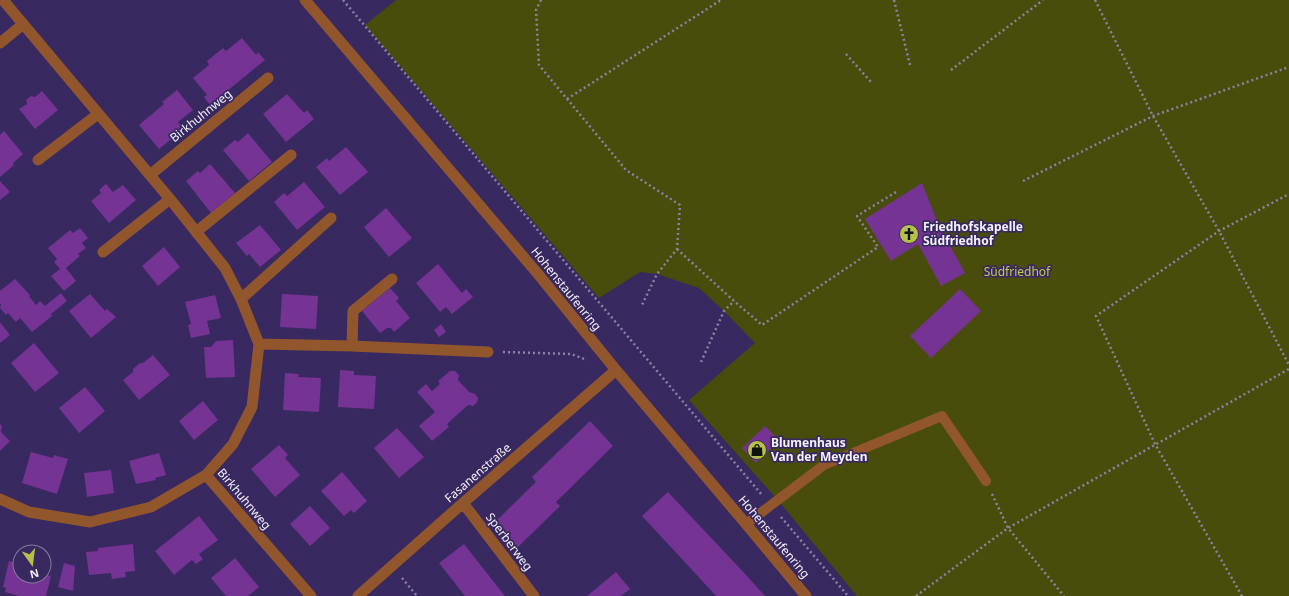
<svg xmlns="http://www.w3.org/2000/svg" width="1289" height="596" viewBox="0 0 1289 596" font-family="'Noto Sans',sans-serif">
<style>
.green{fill:#484d0c}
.building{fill:#753393}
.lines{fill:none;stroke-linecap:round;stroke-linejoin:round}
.path{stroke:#8c83a5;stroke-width:2.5;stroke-dasharray:2 3;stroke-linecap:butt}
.service{stroke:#92562c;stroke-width:10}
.minor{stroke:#92562c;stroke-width:11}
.labels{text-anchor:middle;stroke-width:3.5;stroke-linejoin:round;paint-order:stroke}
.street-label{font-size:12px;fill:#f3f2f9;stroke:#392961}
.poi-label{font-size:12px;font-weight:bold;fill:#f3f2f9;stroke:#392961;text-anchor:start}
.park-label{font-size:12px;fill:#c1cb4c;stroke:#392961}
</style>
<rect width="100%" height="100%" fill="#392961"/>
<path class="green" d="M396 0H1289V596H857L777 499 689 400 755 343 724 311 699 288 657 274 640 272 599 298 365 25Z"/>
<path class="building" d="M242 38 256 55 258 52 265 60 210 105 204 97 207 95 193 78 209 65 207 61 223 48 226 51Z
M177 90 193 110 178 122 184 129 159 149 139 125 164 104 162 102Z
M42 91 58 110 35 129 19 109 27 104 26 100 31 96 35 97Z
M287 94 304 113 307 110 314 119 286 142 263 114Z
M4 131 23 154 13 163 14 165 0 177V135Z
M248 133 272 162 249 181 223 150 235 140 238 142Z
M346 147 368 172 340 195 316 167 327 158 329 161Z
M210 164 235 193 211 213 186 181 198 171 200 173Z
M0 181 10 192 0 200Z
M304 182 325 207 297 230 274 202 284 193 287 196Z
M922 183 938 223 965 273 941 286 918 244 891 261 865 219Z
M106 184 113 192 123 185 136 200 109 223 91 201 101 193 99 190Z
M386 208 412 238 389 257 364 227Z
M260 225 281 250 260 267 249 254 247 256 236 243Z
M80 228 88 238 82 243 86 248 78 254 80 256 66 268 76 281 64 291 51 276 60 269 54 262 57 259 48 248 70 230 73 233Z
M164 247 180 267 158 286 142 266Z
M438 264 462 293 466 289 473 297 452 314 446 307 440 312 416 283Z
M15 279 30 295 29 296 36 305 40 301 45 306 61 293 67 301 51 314 52 316 32 332 20 318 16 322 8 313 6 315 0 308 1 305 0 303V291Z
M390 288 399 298 396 301 410 318 394 332 391 328H387L380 333 362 311Z
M960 289 981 311 931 358 910 336Z
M90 294 105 311 107 309 116 317 91 338 69 311Z
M282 294 318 296 316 329 280 327Z
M215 295 221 318 207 321 210 334 191 338 188 325 191 324 185 302Z
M0 322 10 335 0 343Z
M441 324 446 332 439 337 434 330Z
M233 340 235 377 206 378 204 347H211L216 341Z
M34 343 59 373 35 392 11 363Z
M153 355 170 375 139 400 123 380 133 372V369L140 363H143Z
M340 370 354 371V375L376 376 374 409 338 407Z
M450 371H455L459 375 458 380 469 392 475 394 478 398 477 402 473 406 468 405 447 424 449 427 432 441 419 426 435 412 417 392 426 384 432 391 440 384 438 381Z
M285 373 299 374 298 377 321 378 319 412 283 410Z
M85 387 105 411 79 433 59 408Z
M203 401 218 420 194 440 179 421Z
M590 421 613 446 556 502 560 506 517 548 493 524 536 482 532 477Z
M0 424 2 426 1 432 10 441 0 451Z
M765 426 779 440 756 463 742 448Z
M397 428 424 457 399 478 374 448Z
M279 445 288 455 285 458 300 475 275 497 251 469Z
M31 452 53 458 54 455 68 459 57 494 22 483Z
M159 453 166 475 155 478 156 480 136 484 129 461Z
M111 470 114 493 87 497 84 473Z
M342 472 367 501 354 513 351 510 344 516 321 491Z
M668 492 747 576 765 596H716L694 572 642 516Z
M310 506 330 528 310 546 290 524Z
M199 516 218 540 199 554 203 559 196 564 192 560 174 575 155 551Z
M133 544 135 571 125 572 126 577 112 579 111 573 89 575 86 552 98 551V548Z
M464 544 497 586 505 596H465L439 563Z
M235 558 259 587 248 596H226L211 578Z
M9 561 20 564V576H44V574L51 576 46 596H19L5 592 6 588 3 587Z
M64 563 75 566 73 591 58 587Z
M616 572 630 589 621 596H587Z"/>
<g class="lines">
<path class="path" d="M343 0 762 495
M541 0 536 10 539 65 626 170 680 205 677 249 657 274 642 305
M894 0 910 65
M1095 0 1153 116 1219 231 1289 365
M846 54 871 82
M951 70 1043 0
M567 99 721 0
M1023 181 1153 116 1289 67
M677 249 734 301 762 325 878 247 857 216 896 192
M503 352 571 354 587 360
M701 362 724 311 734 301
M992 494 1008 528 1064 596
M781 517 848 596
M402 578 417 596
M916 596 1008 528 1289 369
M1242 596 1155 444 1096 316 1219 231 1289 194"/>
<path class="service" d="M746 524 824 465 942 416 986 481"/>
<path class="minor" d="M305 0 538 274 616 370 746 524 806 596
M0 43 22 25
M38 160 98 114
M150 175 268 78
M196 232 291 155
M103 252 170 199
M241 299 331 218
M259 344 352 346 488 352
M352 346 353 311 392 279
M206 475 311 596
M0 499 29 512 90 522 151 507 206 475 233 444 252 407 259 344 241 299 225 268 170 199 3 0
M463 503 534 596
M358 596 463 503 616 370"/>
</g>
<defs>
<symbol id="church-disc" viewBox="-11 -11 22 22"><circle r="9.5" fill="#b7c148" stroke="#392961"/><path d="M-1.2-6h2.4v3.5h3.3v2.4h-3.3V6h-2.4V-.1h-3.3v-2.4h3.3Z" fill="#111"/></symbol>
<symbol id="shop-disc" viewBox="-11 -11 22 22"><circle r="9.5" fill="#b7c148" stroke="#392961"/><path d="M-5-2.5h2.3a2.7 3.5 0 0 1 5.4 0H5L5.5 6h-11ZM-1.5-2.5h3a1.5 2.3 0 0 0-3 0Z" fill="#111"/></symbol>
</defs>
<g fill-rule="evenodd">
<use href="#church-disc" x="898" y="223" width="22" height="22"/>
<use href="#shop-disc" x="746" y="439" width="22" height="22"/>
</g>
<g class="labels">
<g class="street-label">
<text transform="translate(201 116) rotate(-39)" y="4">Birkhuhnweg</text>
<text transform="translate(566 289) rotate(51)" y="4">Hohenstaufenring</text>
<text transform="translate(478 473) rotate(-41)" y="4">Fasanenstraße</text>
<text transform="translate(244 499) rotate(50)" y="4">Birkhuhnweg</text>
<text transform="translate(774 537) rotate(50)" y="4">Hohenstaufenring</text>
<text transform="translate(509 542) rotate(53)" y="4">Sperberweg</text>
</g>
<g class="poi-label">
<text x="923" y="231">Friedhofskapelle<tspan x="923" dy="14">Südfriedhof</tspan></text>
<text x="771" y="447">Blumenhaus<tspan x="771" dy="14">Van der Meyden</tspan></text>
</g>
<g class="park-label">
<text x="1017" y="276">Südfriedhof</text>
</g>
</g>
<g transform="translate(32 564) rotate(166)"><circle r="19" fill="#392961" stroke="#83799e"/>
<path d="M0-3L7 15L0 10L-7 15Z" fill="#b7c148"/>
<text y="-6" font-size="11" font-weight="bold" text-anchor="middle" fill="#f3f2f9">N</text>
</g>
</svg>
